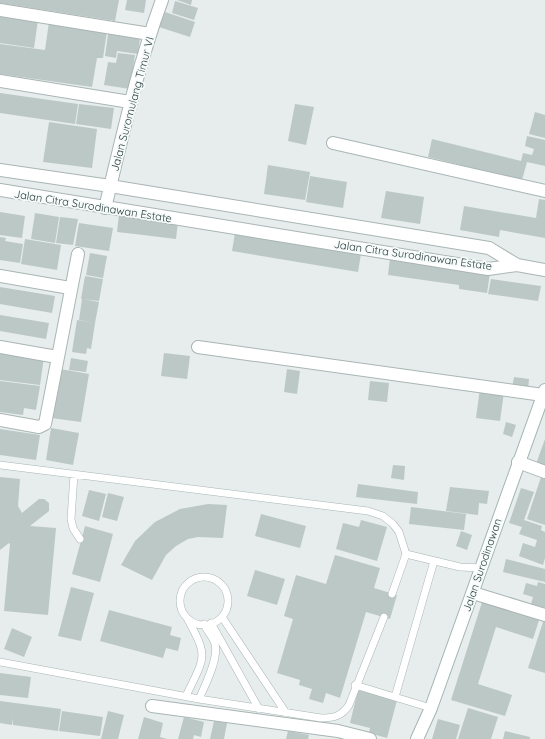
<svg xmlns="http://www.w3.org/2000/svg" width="545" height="739" viewBox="0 0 545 739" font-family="Quicksand,sans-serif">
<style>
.building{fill:#bcc8c6}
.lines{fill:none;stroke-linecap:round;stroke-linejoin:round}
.service-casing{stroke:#a9b5b4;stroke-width:8}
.minor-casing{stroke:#a9b5b4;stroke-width:14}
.secondary-casing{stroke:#a3b5b3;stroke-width:14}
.service{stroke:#fff;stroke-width:7}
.minor{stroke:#fff;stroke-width:12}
.secondary{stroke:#fff;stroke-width:12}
.labels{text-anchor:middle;stroke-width:3.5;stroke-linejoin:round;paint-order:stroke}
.street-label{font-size:11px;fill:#273d3d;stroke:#f6faf9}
</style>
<rect width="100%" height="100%" fill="#e6edec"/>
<path class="building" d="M0 0H119L115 21 0 3Z
M127 0H146L144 13 125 10Z
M177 0H192L191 5Z
M175 1 198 8 194 20 172 13Z
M165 12 195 22 190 37 159 27Z
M0 15 38 20 34 48 0 43Z
M49 22 107 31 103 58H97L92 87 0 74V44L45 50Z
M108 34 140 38 138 54 117 51 116 58 105 56Z
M118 53 135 55 130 89 104 85 108 62 116 63Z
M0 93 78 104 75 124 0 113Z
M79 104 114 108 111 129 76 124Z
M295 104 314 107 306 145 288 141Z
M535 112 545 115V138L529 134Z
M49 122 97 129 92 168 43 162Z
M527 136 545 140V166L527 162 522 180 428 157 432 139 521 161 523 153 532 155 534 149 525 146Z
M268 165 310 172 305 200 264 194Z
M310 176 347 182 343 208 306 202Z
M386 191 424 197 420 224 381 218Z
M539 199 545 200V238L500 230 499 237 460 230 464 206 536 218Z
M0 212 25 216 22 238 0 235Z
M35 213 59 217 55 243 31 239Z
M119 214 137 217 135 234 117 232Z
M60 217 78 219 73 245 56 243Z
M137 217 178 222 176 239 135 234Z
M79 223 113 228 109 251 75 246Z
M235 233 361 254 358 272 232 251Z
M0 237 6 238 5 241 23 244 20 263 0 260Z
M25 239 61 245 57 270 21 264Z
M90 253 107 256 103 278 86 275Z
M390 258 490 273 487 293 459 289V285L388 275Z
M85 276 103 279 99 301 81 299Z
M491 279 541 286 538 301 488 294Z
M0 287 55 296 52 313 0 304Z
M82 299 99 302 95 323 79 320Z
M0 315 49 323 46 339 0 331Z
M77 320 95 323 91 349 87 348 86 354 72 352Z
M0 350 44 357 40 385 0 380Z
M164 353 190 356 187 379 161 376Z
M71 358 88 361 86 372 69 370Z
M60 369 89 374 81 422 51 418Z
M287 369 300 371 297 394 284 392Z
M514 377 529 379 528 390 512 388Z
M0 381 40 386 36 410 24 408 23 415 0 412Z
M370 381 389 383 387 402 368 400Z
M480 388 504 392 500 421 476 418Z
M506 422 516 425 512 437 503 434Z
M51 428 79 433 73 465 46 460Z
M0 429 40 435 36 460 0 455Z
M545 439V468L536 464Z
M393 465 405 466 404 480 391 478Z
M542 474 545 475V525L527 519Z
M0 477 20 479 18 506 22 513 39 499H44L49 503V511L30 526 56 528 48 615 4 611 10 544 9 543 0 550Z
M358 484 418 492 417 504 356 497Z
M450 487 489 491 487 504 479 503 478 515 446 511Z
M521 488 534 492 524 520 542 526 541 530 545 532V558L543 565 519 556 523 543 535 547 537 540 519 534 522 527 509 523Z
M89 490 106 494 99 521 82 516Z
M108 493 124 497 117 521 102 517Z
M208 504 227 505 223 538 198 537 188 539 176 546 166 555 152 580 121 565 135 541 155 522 180 509Z
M411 507 466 514 464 530 409 524Z
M261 514 306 526 300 548 255 536Z
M361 520 387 527 377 561 336 549 343 523 359 527Z
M85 526 113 534 100 582 72 574Z
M461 531 472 535 467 550 456 546Z
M335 555 380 568 374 588 397 595 390 619 366 612 340 698 326 693 323 703 309 699 312 689 299 685 300 680 277 673 293 619 284 616 296 575 326 584Z
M506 559 545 569V582L503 572Z
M255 570 285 579 277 605 247 596Z
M538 582 545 584V608L531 604 533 597 523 594 526 583 537 586Z
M71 587 94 593 81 641 58 636Z
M483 599 540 617 533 639 496 627 478 684 512 695 505 716 451 700Z
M109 610 172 627 170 635 181 638 178 651 166 648 163 658 100 641Z
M545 616V673L528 668Z
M12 628 32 637 24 657 4 649Z
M0 673 31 677 28 698 0 695Z
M358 690 397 700 387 738 369 733 370 728 350 723Z
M0 701 61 709 58 731 13 725V718L12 725 0 723Z
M468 708 498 717 491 739H458Z
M62 711 103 717 100 736 59 731Z
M108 711 124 715 118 739H101Z
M144 717 163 723 160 737 167 739H138Z
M184 717 204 722 201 737 194 735 193 739H178Z
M438 719 460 725 456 739H432Z
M214 721 227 723 224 739H210Z
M288 731 309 735 308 739H286Z
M505 731 530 737V739H503Z"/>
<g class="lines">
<defs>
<path id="service" d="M0 465 368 511 383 516 393 524 399 532 406 554 392 594
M74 474 71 519 73 528 80 539
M406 554 460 567 482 568
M180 601a24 24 0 1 1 48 0a24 24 0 1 1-48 0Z
M222 617 286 713
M211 623 259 709
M0 662 199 699 321 718C334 718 342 716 349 705L384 617
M355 685 431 708
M186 696C205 656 209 658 187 618
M395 697 434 561
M199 699C205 686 219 658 215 644 213 637 207 631 204 624"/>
<path id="minor" d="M0 10 150 34
M0 81 130 102
M333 143 545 191
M0 170 110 186 489 248 517 265
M0 190 488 269 517 265 545 270
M105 208C122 138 137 68 162 0
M0 276 70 288
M0 347 57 357
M198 347 543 395
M0 420 39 427 45 424 78 254
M518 462 545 472
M473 593 545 615
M152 706 338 731 370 739"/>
<path id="secondary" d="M417 739 431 708 545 390"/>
</defs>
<use href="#service" class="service-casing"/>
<use href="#minor" class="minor-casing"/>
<use href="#secondary" class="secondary-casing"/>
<use href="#service" class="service"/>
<use href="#minor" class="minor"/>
<use href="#secondary" class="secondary"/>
</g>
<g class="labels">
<g class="street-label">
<text transform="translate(132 104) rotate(-75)" y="4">Jalan Suromulang Timur VI</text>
<text transform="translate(93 206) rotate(9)" y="4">Jalan Citra Surodinawan Estate</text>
<text transform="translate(413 255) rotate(8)" y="4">Jalan Citra Surodinawan Estate</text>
<text transform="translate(482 565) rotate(-71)" y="4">Jalan Surodinawan</text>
</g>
</g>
</svg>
